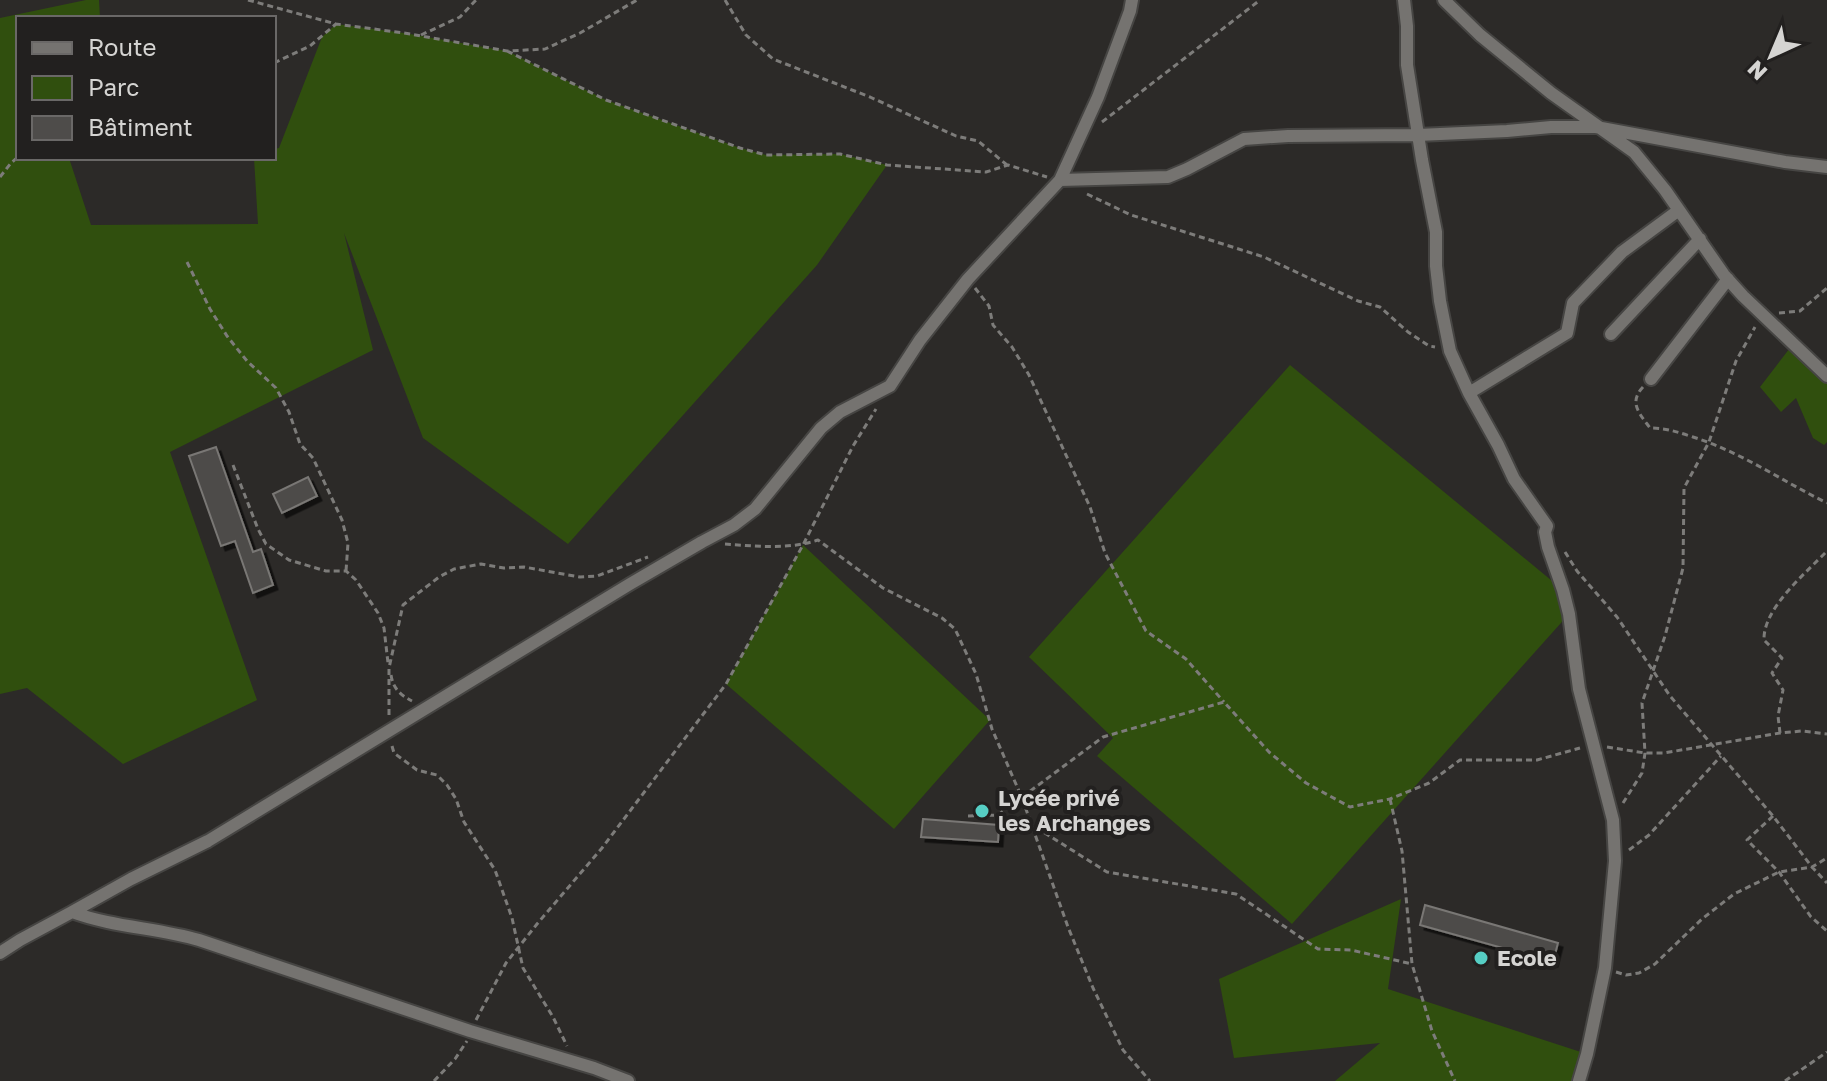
<svg xmlns="http://www.w3.org/2000/svg" width="1827" height="1081" viewBox="0 0 1827 1081" font-family="'Golos Text',sans-serif">
<style>
.green{fill:#304f0e}
.building{fill:#4e4c4a;stroke:#797774;stroke-width:2;filter:url(#shadow)}
.lines{fill:none;stroke-linecap:round;stroke-linejoin:round}
.minor-casing{stroke:#464543;stroke-width:16}
.path{stroke:#7d7c7a;stroke-width:3;stroke-dasharray:6 4;stroke-linecap:butt}
.minor{stroke:#757370;stroke-width:12}
.poi-dot{fill:#56cec4;stroke:#22201f;stroke-width:3}
.labels{text-anchor:middle;stroke-width:8;stroke-linejoin:round;paint-order:stroke}
.poi-label{font-size:22px;font-weight:bold;fill:#d5d4d2;stroke:#22201f;text-anchor:start}
</style>
<defs>
<filter id="shadow"><feDropShadow dx="4.5" dy="4.5" stdDeviation="0" flood-color="#0009"/></filter>
</defs>
<rect width="100%" height="100%" fill="#2c2a28"/>
<path class="green" d="M86 0H99L100 18H18V158H69L91 225 258 224 254 158H274V149L279 148 322 37 336 24 404 33 507 51 606 100 740 148 766 155 840 154 887 165 817 265 568 544 423 438 344 233 373 350 170 452 257 700 123 764 27 688 0 694V18Z
M1793 344 1827 376V442L1824 445 1813 438 1796 398 1781 412 1760 387Z
M1290 365 1563 590 1569 614 1292 924 1097 756 1113 738 1029 657Z
M803 545 990 720 894 829 726 684Z
M1401 899 1388 989 1587 1054 1579 1081H1335L1380 1043 1234 1058 1219 979Z"/>
<path class="building" d="M216 447 253 552 261 549 273 585 253 593 235 541 221 546 189 456Z
M308 477 317 496 282 513 273 494Z
M923 819 999 825 998 842 921 837Z
M1425 905 1558 943 1553 962 1420 925Z"/>
<g class="lines">
<defs>
<path id="minor" d="M1404 0 1407 26V65L1422 160 1436 232V266L1440 301 1450 351 1469 393 1498 445 1514 479 1547 526 1545 532 1548 547 1563 590 1569 614 1579 689 1613 820 1615 861 1605 968 1587 1054 1579 1081
M1444 0 1480 35 1551 93 1634 152 1665 190 1724 275 1743 296 1827 376
M1060 180 1168 177 1187 169 1244 139 1288 136 1418 135 1507 131 1551 127H1596L1785 162 1827 167
M1611 334 1700 239
M1651 379 1728 279
M1469 393 1567 333 1573 303 1622 252 1679 210
M72 912 131 879 208 841 630 584 702 542 734 525 755 509 821 428 840 412 890 386 920 340 968 279 1060 180 1098 97 1130 11 1132 0
M0 953 20 940 72 912C112 927 158 928 199 940L470 1031 594 1068 628 1081"/>
</defs>
<use href="#minor" class="minor-casing"/>
<path class="path" d="M248 0 336 24 404 33 507 51 545 49 580 33 637 0
M725 0 746 35 773 59 870 97 956 136 978 141 1007 165
M421 35 460 17 476 0
M507 51 606 100 740 148 766 155 840 154 887 165 986 172 1008 165 1047 177
M274 63 310 46 336 24
M1102 122 1260 0
M0 177 11 163 18 157
M1087 194 1131 215 1264 257 1358 301 1380 307 1408 332 1429 346 1435 347
M187 262 210 309 227 336 247 361 276 388 289 412 300 444 313 458 342 520 348 543 346 571
M975 288 989 306 993 325 1012 347 1029 375 1090 507 1105 553 1146 631 1186 659 1224 702
M1779 313 1800 311 1827 288
M1643 387C1628 403 1640 414 1650 428 1666 428 1678 432 1693 437 1741 452 1782 481 1827 503
M233 465 258 529 266 544 289 560 326 571H346L356 580 378 613 384 628 388 663
M725 544C755 546 788 550 818 540L883 588 942 618 955 629 976 674 992 729 1022 798 1068 927 1093 988 1123 1050 1150 1081
M1565 552 1577 571 1617 617 1670 696 1773 816 1812 867 1827 883
M391 675C393 688 400 695 412 701
M389 715V668L403 605 439 577 454 569 481 564 504 568 524 567 580 577 597 576 648 557
M1780 733 1778 716 1783 690 1772 673 1782 658 1764 640C1763 608 1806 573 1827 551
M392 746 394 753 417 770 437 775 447 785 456 799 464 822 495 870 512 918 523 968 553 1017 567 1046
M1607 747 1645 753H1664L1780 733 1802 731 1827 734
M1390 799 1402 851 1412 964 1432 1031 1455 1081
M1623 803 1642 773 1645 753 1642 703 1665 636 1683 568 1684 488 1709 442 1736 361 1755 327
M998 815 1032 825 1107 872 1236 894 1318 949 1351 950 1412 964
M968 816 998 815 1103 737 1224 702 1269 752 1306 783 1350 807 1390 799 1429 783 1460 760H1537L1580 748
M1773 816 1747 840 1779 872 1811 917 1827 931
M1629 850 1649 835 1721 756
M1616 972 1626 975 1639 973 1655 964 1702 919 1734 894 1779 872 1812 867 1827 858
M476 1020 506 963 537 924 602 848 726 684 803 545 853 446 876 409
M434 1081 455 1059 467 1041
M1785 1081 1827 1052"/>
<use href="#minor" class="minor"/>
</g>
<g class="poi-dot">
<circle cx="982" cy="811" r="8"/>
<circle cx="1481" cy="958" r="8"/>
</g>
<g class="labels">
<g class="poi-label">
<text x="998" y="806">Lycée privé<tspan x="998" dy="25">les Archanges</tspan></text>
<text x="1497" y="966">Ecole</text>
</g>
</g>
<rect x="16" y="16" width="260" height="144" fill="#22201f" stroke="#6a6867" stroke-width="2"/>
<rect x="32" y="42" width="40" height="12" fill="#757370" stroke="#6a6867" stroke-width="2"/>
<text x="88" y="56" font-size="24" fill="#d5d4d2">Route</text>
<rect x="32" y="76" width="40" height="24" fill="#304f0e" stroke="#6a6867" stroke-width="2"/>
<text x="88" y="96" font-size="24" fill="#d5d4d2">Parc</text>
<rect x="32" y="116" width="40" height="24" fill="#4e4c4a" stroke="#6a6867" stroke-width="2"/>
<text x="88" y="136" font-size="24" fill="#d5d4d2">Bâtiment</text>
<g transform="translate(1771 56) rotate(224)" stroke="#22201f" stroke-width="6" paint-order="stroke">
<path d="M0-6L14 30L0 20L-14 30Z" fill="#d5d4d2"/>
<text y="-12" font-size="22" font-weight="bold" text-anchor="middle" fill="#d5d4d2">N</text>
</g>
</svg>
